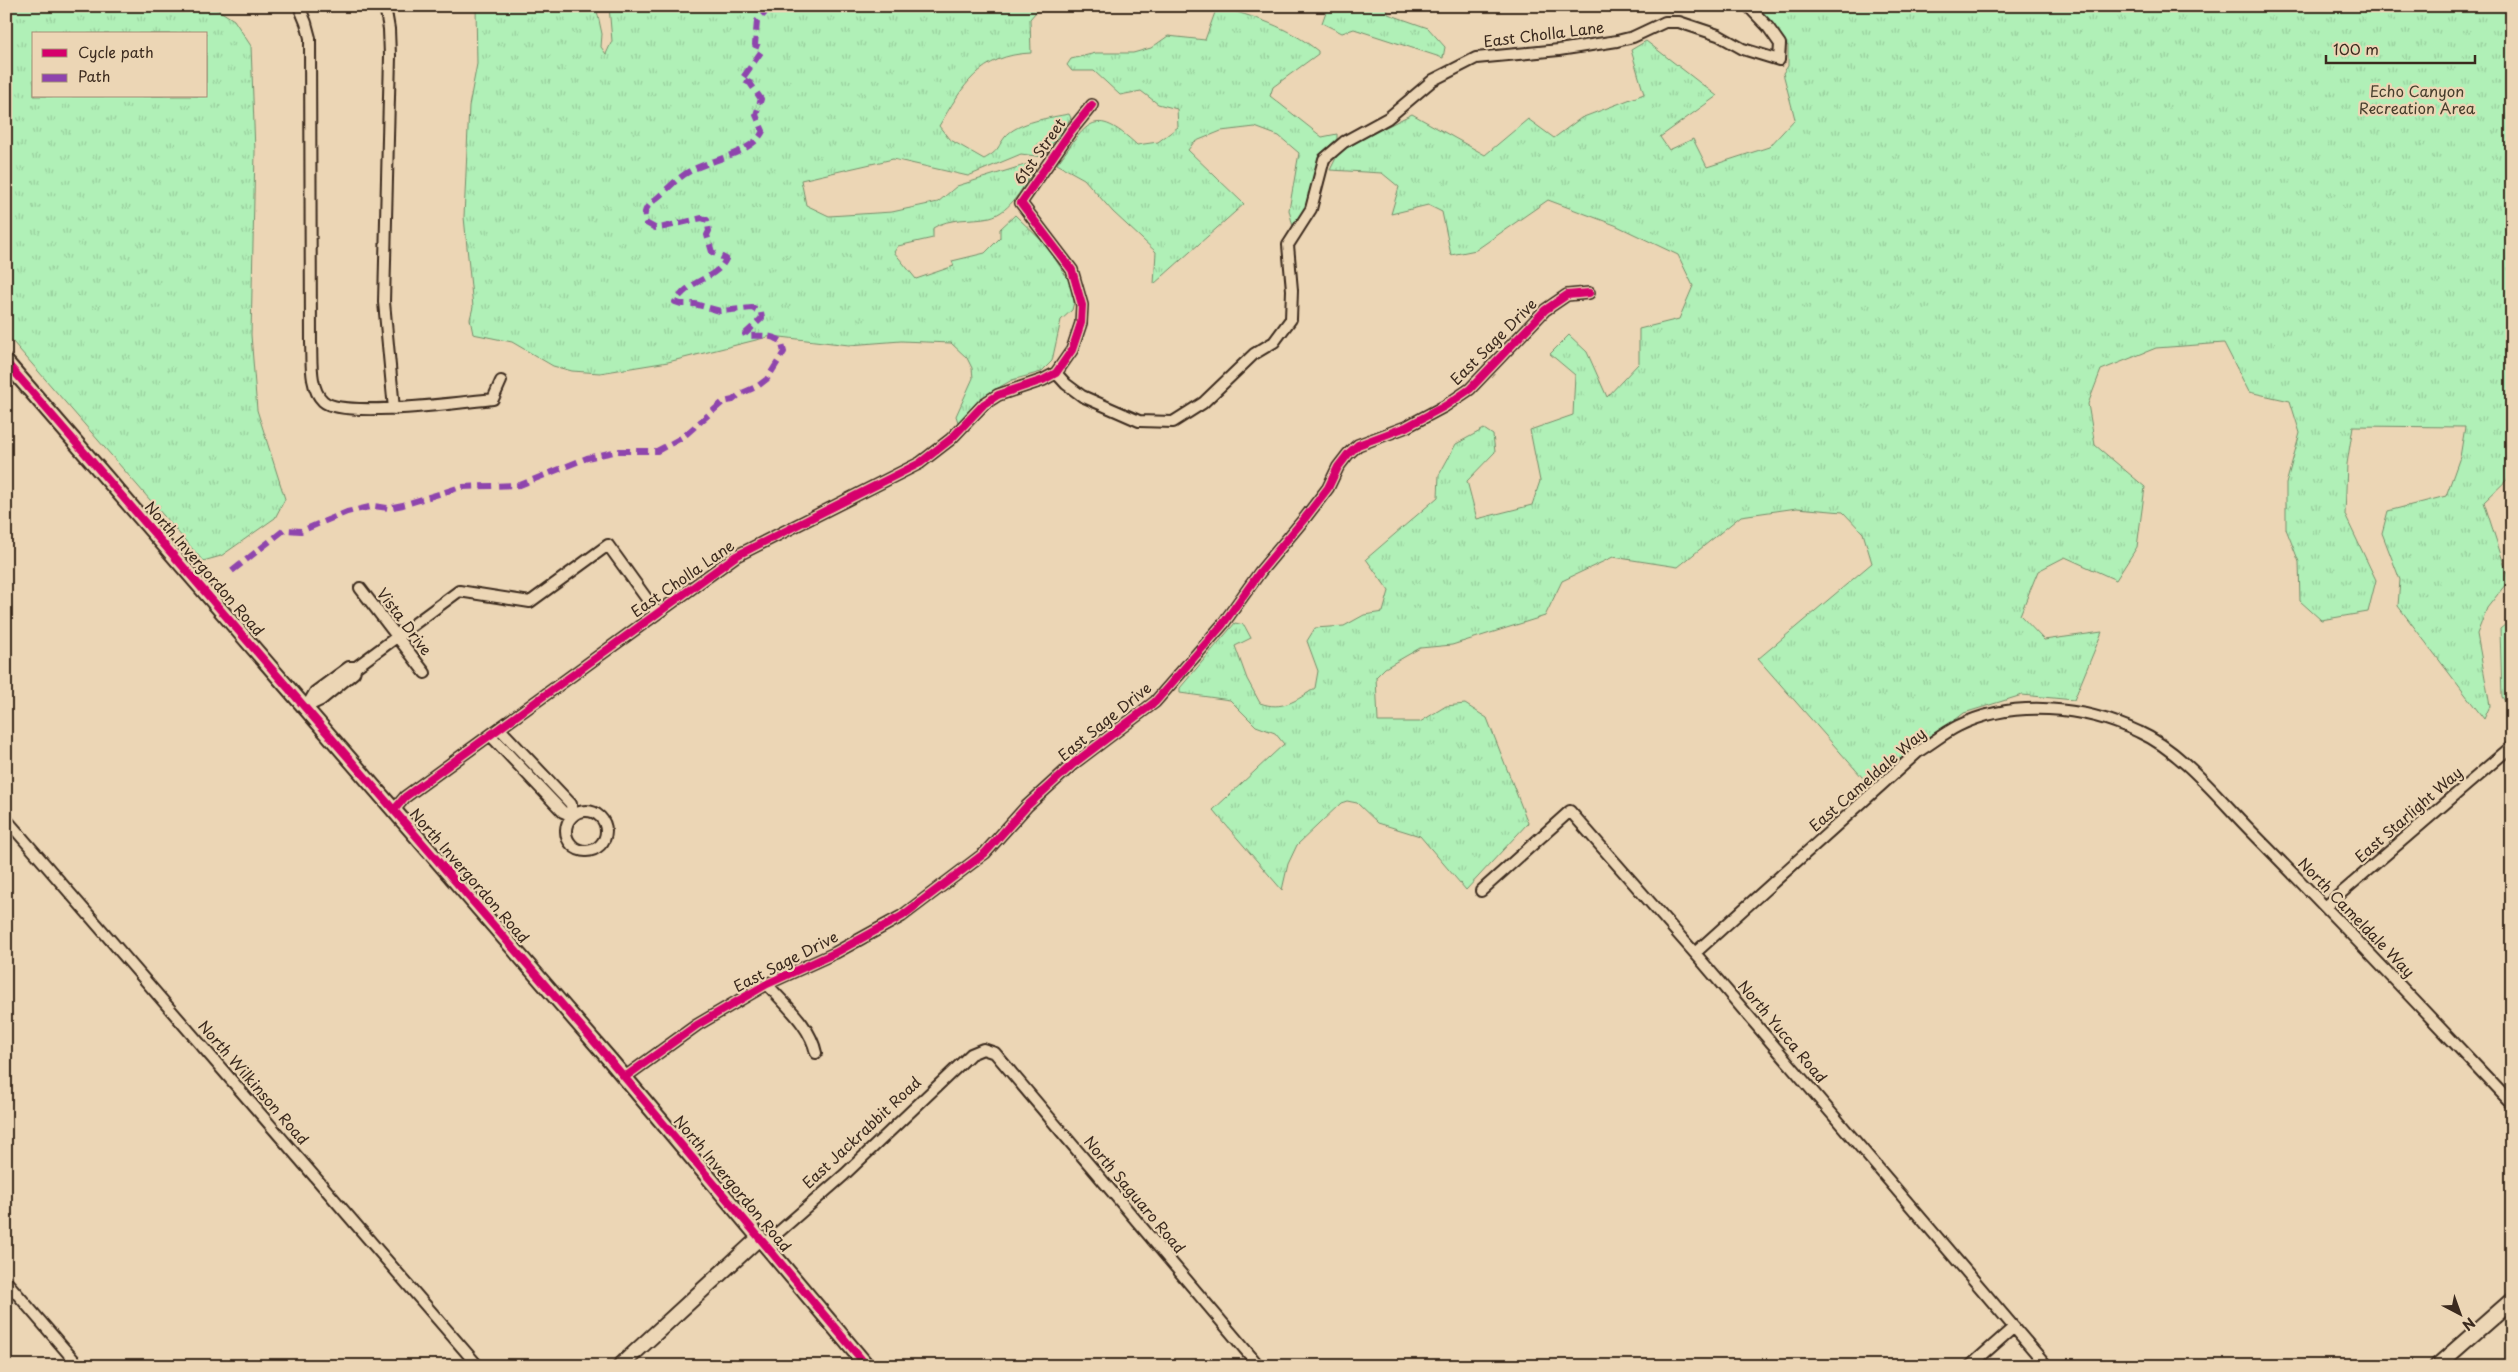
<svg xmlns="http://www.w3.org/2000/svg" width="2518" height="1372" viewBox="0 0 2518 1372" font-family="'Playpen Sans',sans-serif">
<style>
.grass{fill:url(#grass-tufts);stroke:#768d6a;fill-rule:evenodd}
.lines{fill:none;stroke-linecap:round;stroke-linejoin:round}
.street-casing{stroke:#3b2a1e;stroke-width:14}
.secondary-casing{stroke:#3b2a1e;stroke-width:18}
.street{stroke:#ecd6b5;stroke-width:10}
.secondary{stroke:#ecd6b5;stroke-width:14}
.quiet{stroke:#8e44ad;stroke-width:6;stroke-dasharray:12 6;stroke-linecap:butt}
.cycleway-casing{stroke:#ecd6b5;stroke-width:11}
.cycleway{stroke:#d6006c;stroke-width:8}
.labels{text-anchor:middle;stroke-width:4.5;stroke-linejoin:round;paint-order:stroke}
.street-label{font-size:15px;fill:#3b2a1e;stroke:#ecd6b5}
.park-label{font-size:15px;fill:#473e2d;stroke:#ecd6b5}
</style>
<defs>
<pattern id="grass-tufts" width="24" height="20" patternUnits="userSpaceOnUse" patternTransform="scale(1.25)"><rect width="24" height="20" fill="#b0f0b7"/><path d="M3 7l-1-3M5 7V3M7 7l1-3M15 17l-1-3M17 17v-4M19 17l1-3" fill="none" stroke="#98ce9d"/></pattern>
</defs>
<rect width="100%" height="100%" fill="#ecd6b5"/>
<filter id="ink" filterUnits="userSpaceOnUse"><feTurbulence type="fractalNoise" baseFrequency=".02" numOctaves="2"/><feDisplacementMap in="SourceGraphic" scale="10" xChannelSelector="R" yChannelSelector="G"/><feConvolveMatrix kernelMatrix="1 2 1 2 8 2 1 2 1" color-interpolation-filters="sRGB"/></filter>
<g filter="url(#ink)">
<path class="grass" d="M6 6H212L234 20 251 46 255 151 251 335 257 410 285 499 275 518 221 556 203 561 6 334ZM34 34H206V96H34Z
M476 6H596L602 34 601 47 606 54 612 41 609 6H1041L1030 19 1031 53C979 55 963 86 939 126L949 139 984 159C1000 150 996 149 1005 137 1017 122 1052 117 1069 114L1071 118 1043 157 1021 154 968 176 893 159 801 180 806 205 829 216 892 212 938 202 957 186 1028 164 1035 169C1024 185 1011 212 990 217 971 221 950 217 933 228V238L898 246 894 252 916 279 954 266 952 261 985 253 1000 238V229L1015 215 1046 245 1072 285 1074 302 1072 310 1061 320 1052 361 1041 372 1012 380 991 392 958 422 956 416 973 378 972 368 967 358 951 343 901 341 849 345 772 336 668 362 600 373 572 371 553 366 512 342 473 334 470 319 473 307 464 217 469 106 477 64Z
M1328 6H1387L1388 14 1428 28 1445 47 1443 58 1354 29 1342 33 1322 23Z
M1755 6H2512V475L2484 502 2509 580 2487 608 2477 634 2490 706 2484 719 2398 606 2400 580 2382 533 2388 511 2446 496 2460 457 2465 427 2353 426 2347 464 2345 515 2376 580 2368 612 2321 620 2300 601 2299 562 2286 529V484L2300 433 2290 401 2249 392 2224 343 2156 348 2101 370 2088 404 2095 445 2145 487 2137 547 2116 580 2065 557 2038 571 2020 615 2044 640 2102 632 2074 700 2022 695 1964 713 1870 786 1758 659 1872 563 1863 533 1843 512 1797 508 1741 516 1678 567 1613 557 1562 581 1545 616 1452 645 1420 648 1385 668 1376 677 1378 722H1420L1446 706 1465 704 1487 718 1528 823 1466 890 1420 836 1378 823 1357 803 1347 801 1341 803 1297 845 1288 864 1282 890 1213 810 1284 744 1275 733 1256 726 1230 700 1180 693V688L1235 623 1244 625 1251 638 1235 646 1247 679 1260 703C1282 711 1296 701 1315 688L1318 671 1307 641 1315 628 1344 626 1364 615 1383 612 1389 591 1366 559 1438 497 1439 475 1456 444 1484 429 1493 435 1495 452 1467 481 1477 519 1532 505 1540 481 1530 430 1573 415 1575 375 1550 354 1569 335 1587 352 1607 397 1639 363V329L1679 319 1693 286 1678 255 1615 225 1548 200 1476 250 1451 255 1442 212 1428 205 1391 214 1399 187 1382 173 1330 170 1340 150 1412 114 1485 155 1528 119 1554 138 1581 118 1644 94 1631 50 1646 41 1717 96 1660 137 1669 150 1693 139 1707 167 1769 147 1795 119 1783 73 1788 66V46Z
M1217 7C1254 16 1288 27 1318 51V54L1273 87 1270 96 1322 137 1337 134V139L1320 154 1308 204 1293 227 1289 210 1299 153 1279 136 1255 127 1221 131 1194 142 1188 150 1244 204 1154 284 1156 252 1113 212 1084 179 1057 164C1087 124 1093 104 1137 145L1158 142 1178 127 1177 109 1158 104 1141 91 1120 95 1094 71H1072L1067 65 1071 59 1096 53H1133L1151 48 1168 36 1205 40Z
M2512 619V711L2502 697 2500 629Z"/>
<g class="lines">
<defs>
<path id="street" d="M299 6 306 23 310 38 311 343C312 360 309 388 323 401 342 419 463 402 493 399L501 381
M385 6 389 29 390 56 384 302 394 409
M1056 373 1066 384 1082 396 1139 421 1173 422 1203 403 1254 354 1274 342 1291 319 1292 290 1288 245 1311 209 1324 159 1344 142 1388 118 1433 80 1476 58 1559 50 1617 41 1633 37 1665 22H1679L1718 35 1743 49 1779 60 1780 44 1768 27 1748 6
M360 588 425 673
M307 706 315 692 349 667H356
M306 707 321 700 354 673 356 667 459 591 530 602 608 545 657 613
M491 736 563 812 572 816 571 804 500 729
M394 810 405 797 736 556 920 463 951 439 984 404 998 395 1043 380 1056 373 1072 350 1081 323 1082 305 1072 270 1021 203 1070 132 1092 105
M566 831a20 20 0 1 1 40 0a20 20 0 1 1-40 0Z
M6 819 478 1366
M1481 891 1570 811 1700 959 2047 1366
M2325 907 2512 746
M1695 953 1919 751C1932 743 1944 733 1958 726 2013 699 2084 706 2139 732 2182 751 2220 800 2253 833 2341 922 2426 1013 2512 1104
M767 984C785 1005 810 1025 816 1053
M625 1077 697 1025 767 984 835 953 902 916 985 853 1027 806 1073 764 1155 702 1223 624 1260 572 1305 518 1328 488 1338 467 1348 454 1358 445 1406 427 1445 406 1470 389 1545 310 1567 295 1589 293
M765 1244 844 1175 971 1054 983 1049 995 1053 1259 1366
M6 1281 79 1366
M1970 1366 2014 1327"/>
<path id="secondary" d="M6 362 610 1060 867 1366
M620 1366 759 1238
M2437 1366 2512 1300"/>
</defs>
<use href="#street" class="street-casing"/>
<use href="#secondary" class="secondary-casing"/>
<use href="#street" class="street"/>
<use href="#secondary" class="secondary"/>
<path class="quiet" d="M232 571 284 530 301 531 347 512 374 506 388 508 403 505 461 487 520 485 587 458 618 451H657L683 437 723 402 733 400 740 394 758 386 767 379 784 352 781 341C770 334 758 336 746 336L745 334 762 318 761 313 752 308 720 311 695 304H681L675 302C678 298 682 293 686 290 699 278 718 276 726 259L712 252 707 235 709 231 707 220 702 218 664 227 655 228 646 223C642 210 647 206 657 198 668 189 677 178 690 171 710 160 753 153 763 131L756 115 761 99 750 83 742 79 761 52 760 47 755 45 757 21 764 14 767 6"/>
<defs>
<path id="cycleway" d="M6 362 610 1060 867 1366
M394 810 405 797 736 556 920 463 951 439 984 404 998 395 1043 380 1056 373 1072 350 1081 323 1082 305 1072 270 1021 203 1070 132 1092 105
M625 1077 697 1025 767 984 835 953 902 916 985 853 1027 806 1073 764 1155 702 1223 624 1260 572 1305 518 1328 488 1338 467 1348 454 1358 445 1406 427 1445 406 1470 389 1545 310 1567 295 1589 293"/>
</defs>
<use href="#cycleway" class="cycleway-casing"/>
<use href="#cycleway" class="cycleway"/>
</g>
</g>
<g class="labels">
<g class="street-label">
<text transform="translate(1544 35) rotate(-7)" y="5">East Cholla Lane</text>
<text transform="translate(1040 152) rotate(-55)" y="5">61st Street</text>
<text transform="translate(1494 342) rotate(-45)" y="5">East Sage Drive</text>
<text transform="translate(204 569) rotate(49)" y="5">North Invergordon Road</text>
<text transform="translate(683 579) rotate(-35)" y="5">East Cholla Lane</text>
<text transform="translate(404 622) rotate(53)" y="5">Vista Drive</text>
<text transform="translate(1105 722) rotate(-39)" y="5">East Sage Drive</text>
<text transform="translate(1868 780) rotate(-41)" y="5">East Cameldale Way</text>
<text transform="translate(2409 815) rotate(-41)" y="5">East Starlight Way</text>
<text transform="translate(469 876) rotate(49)" y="5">North Invergordon Road</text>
<text transform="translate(2356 918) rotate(46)" y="5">North Cameldale Way</text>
<text transform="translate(786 962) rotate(-27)" y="5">East Sage Drive</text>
<text transform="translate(1782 1032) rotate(50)" y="5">North Yucca Road</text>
<text transform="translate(253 1083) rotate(49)" y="5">North Wilkinson Road</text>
<text transform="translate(862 1133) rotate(-43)" y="5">East Jackrabbit Road</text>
<text transform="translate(732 1184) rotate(50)" y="5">North Invergordon Road</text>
<text transform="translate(1134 1195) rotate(50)" y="5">North Saguaro Road</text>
</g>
<g class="park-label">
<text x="2417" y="97">Echo Canyon<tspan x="2417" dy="17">Recreation Area</tspan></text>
</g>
</g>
<rect width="2518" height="1372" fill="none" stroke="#ecd6b5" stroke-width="25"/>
<rect x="12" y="12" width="2493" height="1347" fill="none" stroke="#3b2a1e" stroke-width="2" filter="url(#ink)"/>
<rect x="32" y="32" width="175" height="65" fill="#ecd6b5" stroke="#a59179"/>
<rect x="42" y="49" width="25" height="8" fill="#d6006c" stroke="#a59179"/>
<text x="78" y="58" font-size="15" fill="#3b2a1e">Cycle path</text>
<rect x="42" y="74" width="25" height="8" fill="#8e44ad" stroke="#a59179"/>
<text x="78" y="82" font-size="15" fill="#3b2a1e">Path</text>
<g transform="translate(2460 1314) rotate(139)" stroke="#ecd6b5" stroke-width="4" paint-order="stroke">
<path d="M0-4L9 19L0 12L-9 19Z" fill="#3b2a1e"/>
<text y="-8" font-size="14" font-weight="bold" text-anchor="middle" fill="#3b2a1e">N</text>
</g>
<path d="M2326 55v8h149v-8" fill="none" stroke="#3b2a1e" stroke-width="2.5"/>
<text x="2333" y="55" font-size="15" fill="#3b2a1e" stroke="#ecd6b5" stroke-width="4" paint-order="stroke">100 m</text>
</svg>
